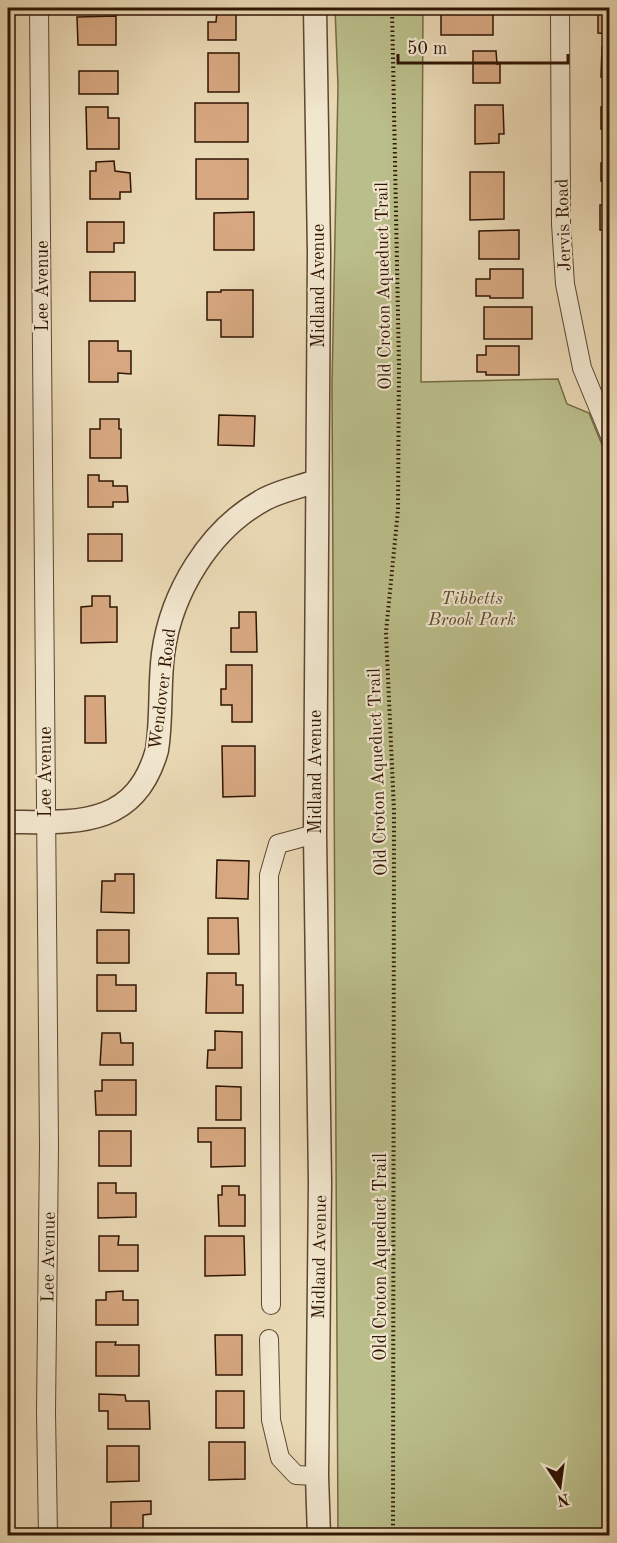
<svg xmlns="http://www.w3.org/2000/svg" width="617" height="1543" viewBox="0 0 617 1543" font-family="'Old Standard TT',serif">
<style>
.green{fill:#babe8a;stroke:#756a46;stroke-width:1.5}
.building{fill:#d6a780;stroke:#301503;stroke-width:1.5}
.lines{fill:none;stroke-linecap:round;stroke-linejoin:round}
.minor-casing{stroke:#5e462f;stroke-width:20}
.tertiary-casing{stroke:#5e462f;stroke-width:25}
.path{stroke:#301503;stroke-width:4;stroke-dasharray:1.5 3;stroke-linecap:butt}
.minor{stroke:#f1e6ce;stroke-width:18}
.tertiary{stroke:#f1e6ce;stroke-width:22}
.labels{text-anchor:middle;stroke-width:4.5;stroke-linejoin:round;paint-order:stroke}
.street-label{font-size:18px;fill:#301503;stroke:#f1e6ce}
.park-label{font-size:18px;font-style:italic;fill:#59482c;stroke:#f1e6ce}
</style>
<rect width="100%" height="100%" fill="#e9d8b4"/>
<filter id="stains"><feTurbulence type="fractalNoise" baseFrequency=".00333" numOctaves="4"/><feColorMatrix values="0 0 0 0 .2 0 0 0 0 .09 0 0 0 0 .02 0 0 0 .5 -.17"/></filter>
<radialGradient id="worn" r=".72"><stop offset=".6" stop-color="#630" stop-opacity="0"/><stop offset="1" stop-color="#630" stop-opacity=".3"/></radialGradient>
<path class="green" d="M335 8H423L421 382 558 379 567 404 589 413 609 462V1535H338L332 385 338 86Z"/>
<path class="building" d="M429 8H493V35H441V8Z
M217 10H236V40H208V22H216Z
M598 13H610V34L598 33Z
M116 16V45H78L77 17Z
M602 47H610V77H601Z
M473 51H496L497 64H500V83H473Z
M208 53H239V92H208Z
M79 71H118V94H79Z
M195 103H248V142H195Z
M475 105H503L504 134H499V143L475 144Z
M86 107H108V118H119V149H87Z
M601 107H610V129H601Z
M196 159H248V199H196Z
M114 161 115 171 130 173 131 192H120V199H90V171H96V162Z
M610 162V181H601V163Z
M470 172H504V219L470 220Z
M600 205H610V230H600Z
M254 212V250H214V213Z
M87 222H124V243H114V252H87Z
M519 230V259H479V231Z
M606 246H610V265H606Z
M490 269H523V298H490V296H476V279H490Z
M90 272H135V301H90Z
M607 285H610V312H606Z
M221 290H253V337H221V320H207V292H221Z
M484 307H532V339H484Z
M89 341H118V351H131V374L118 373V382H89Z
M486 346H519V375H486V372H477V355H486Z
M219 415 255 416 254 446 218 445Z
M100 419H119V429H121V458H90V429H100Z
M88 475H99V481H113V486H127L128 502H113V507H88Z
M88 534H122V561H88Z
M92 596H110V607H117V642L81 643V607L92 606Z
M239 612H256L257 652H231V628H239Z
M226 665H252V722H232V705H221V689H226Z
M85 696H105L106 743H85Z
M222 746H255V796L223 797Z
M217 860 249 861 248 899 216 898Z
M115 874H134V913L101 912 102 881H115Z
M208 918H238L239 954H208Z
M97 930H129V963H97Z
M207 973H236V985H243V1013H206Z
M97 975H116V985H136V1011H97Z
M215 1031 242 1032V1068H207L208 1050H215Z
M102 1033H120L121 1043H133V1065H100Z
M102 1080H136V1115H96L95 1091H102Z
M216 1086 241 1087V1120H216Z
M198 1128H245V1166L211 1167V1142H198Z
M99 1131H131V1166H99Z
M98 1183H116V1193H136V1217L98 1218Z
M222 1186H239V1195H245V1226H219L218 1195H222Z
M99 1236H119L118 1245H138V1271H99Z
M205 1236H244L245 1275 205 1276Z
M123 1291V1300H138V1325H96V1300H106V1292Z
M215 1335H242V1375H216Z
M96 1342H116L115 1345H139V1376H96Z
M216 1391H244V1428H216Z
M99 1394 125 1395 126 1401H149L150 1429H108V1411H99Z
M209 1442H245V1479L209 1480Z
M107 1446H139V1481L107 1482Z
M151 1501V1514L143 1515V1532L111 1533V1502Z"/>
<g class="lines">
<defs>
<path id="minor" d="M39 8 49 1146 46 1412 48 1536
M560 8 561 224 565 284 582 368 610 436
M271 1305 269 875 278 844 315 834
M269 1339 271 1420 280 1458 296 1475 317 1476"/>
<path id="tertiary" d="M315 8 319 253 315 834 320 1183 317 1476 319 1536
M8 822C74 822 135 829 157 750 162 718 159 686 163 654 171 593 209 529 265 499 280 491 300 487 316 481"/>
</defs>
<use href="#minor" class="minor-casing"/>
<use href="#tertiary" class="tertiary-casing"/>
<path class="path" d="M392 8 399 366 398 510 386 632 394 811 393 1536"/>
<use href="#minor" class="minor"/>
<use href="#tertiary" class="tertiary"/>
</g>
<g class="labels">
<g class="street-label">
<text transform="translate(563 225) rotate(-92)" y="6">Jervis Road</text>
<text transform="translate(42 286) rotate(-90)" y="6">Lee Avenue</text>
<text transform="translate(318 286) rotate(-90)" y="6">Midland Avenue</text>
<text transform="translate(383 286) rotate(-91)" y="6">Old Croton Aqueduct Trail</text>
<text transform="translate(162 689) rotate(-83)" y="6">Wendover Road</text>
<text transform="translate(45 772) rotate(-90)" y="6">Lee Avenue</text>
<text transform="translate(315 772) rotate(-90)" y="6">Midland Avenue</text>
<text transform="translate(377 772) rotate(-92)" y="6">Old Croton Aqueduct Trail</text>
<text transform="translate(48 1257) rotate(-89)" y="6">Lee Avenue</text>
<text transform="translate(319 1257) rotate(-89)" y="6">Midland Avenue</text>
<text transform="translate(380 1257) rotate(-90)" y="6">Old Croton Aqueduct Trail</text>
</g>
<g class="park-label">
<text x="472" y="604">Tibbetts<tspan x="472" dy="21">Brook Park</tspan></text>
</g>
</g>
<rect width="617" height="1543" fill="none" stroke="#e9d8b4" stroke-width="30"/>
<rect x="9" y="9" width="599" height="1525" fill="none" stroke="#301503" stroke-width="3"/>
<rect x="15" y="15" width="587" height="1513" fill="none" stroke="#301503" stroke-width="1.5"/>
<g transform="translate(560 1486) rotate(167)" stroke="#f1e6ce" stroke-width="4.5" paint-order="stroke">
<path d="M0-4.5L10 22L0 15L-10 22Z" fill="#301503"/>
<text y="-9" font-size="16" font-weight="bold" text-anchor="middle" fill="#301503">N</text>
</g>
<path d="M398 54v9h170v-9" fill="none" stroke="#301503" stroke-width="3"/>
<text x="407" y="54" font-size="18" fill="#301503" stroke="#f1e6ce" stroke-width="4.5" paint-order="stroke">50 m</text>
<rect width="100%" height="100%" filter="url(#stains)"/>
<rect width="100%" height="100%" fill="url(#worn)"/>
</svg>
